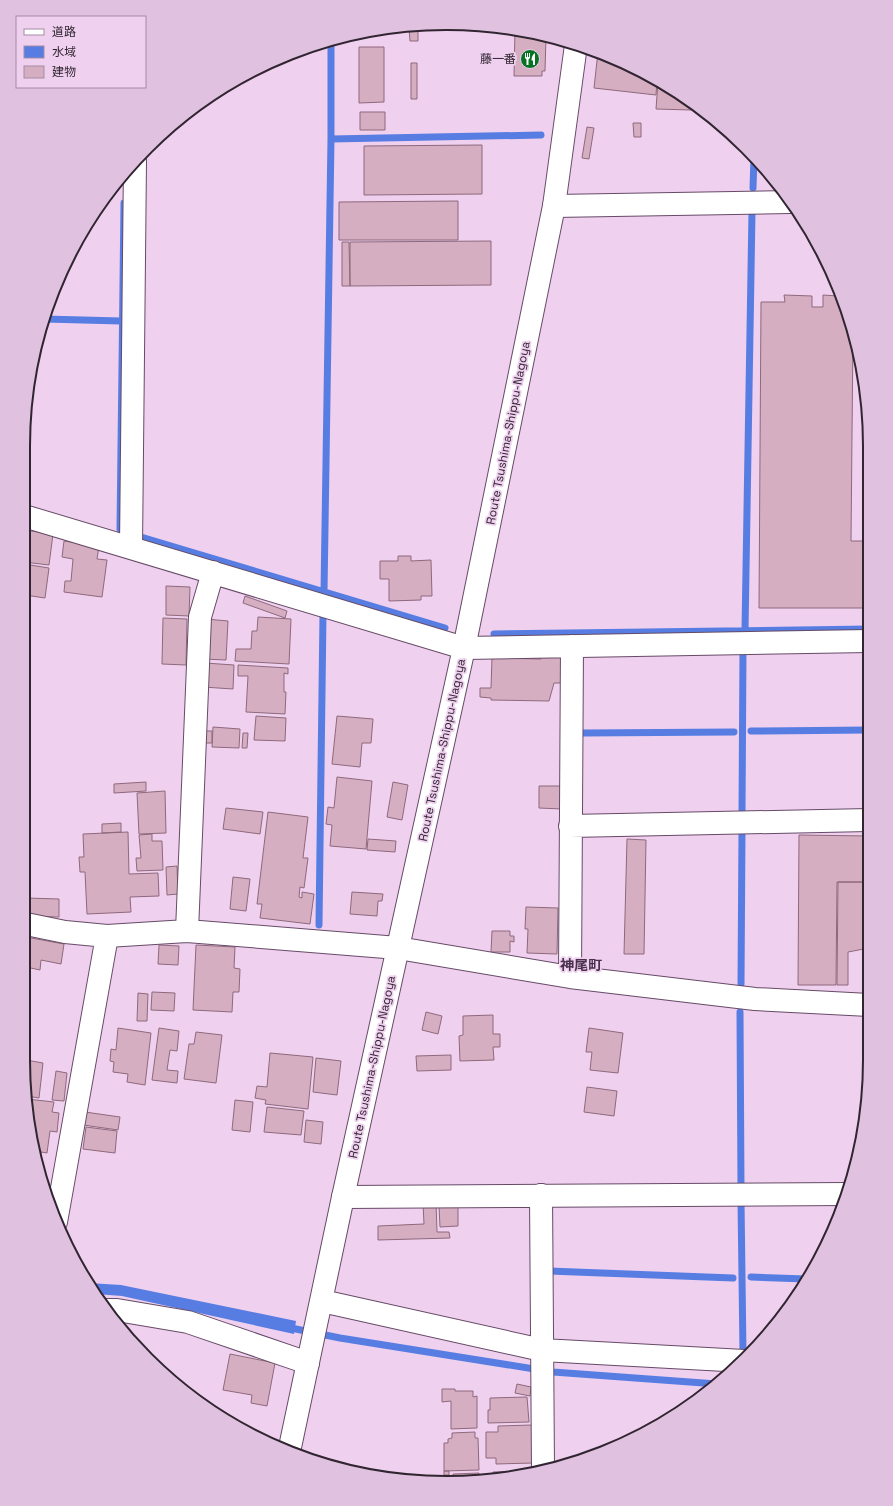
<svg xmlns="http://www.w3.org/2000/svg" width="893" height="1506" viewBox="0 0 893 1506" font-family="'Space Grotesk','Noto Sans JP',sans-serif">
<style>
.water{fill:#577de3}
.lines{fill:none;stroke-linecap:round;stroke-linejoin:round}
.stream{stroke:#577de3;stroke-width:7}
.building{fill:#d6aec2;stroke:#8e697c}
.minor-casing{stroke:#664b66;stroke-width:24}
.secondary-casing{stroke:#664b66;stroke-width:24}
.minor{stroke:#fff;stroke-width:22}
.secondary{stroke:#fff;stroke-width:22}
.labels{text-anchor:middle;stroke-width:3.5;stroke-linejoin:round;paint-order:stroke}
.poi-label{font-size:12px;fill:#302530;stroke:#efd0ef;text-anchor:end}
.street-label{font-size:12px;fill:#302530;stroke:#efd0ef}
.quarter-label{font-size:14px;font-weight:bold;fill:#4a314b;stroke:#efd0ef}
.rim{fill:none;stroke:#302530;stroke-width:2}
</style>
<rect width="100%" height="100%" fill="#efd0ef"/>
<path class="water" d="M89 1283 121 1285 296 1321 294 1334 122 1296 96 1294Z"/>
<g class="lines">
<path class="stream" d="M331 139 541 135
M753 188 754 157
M44 319 121 321
M120 529 124 203
M141 537 445 628
M324 592 331 139V43
M745 630 752 212
M494 634 869 629
M751 731 869 730
M583 733 734 732
M742 814 743 650
M319 925 323 614
M741 984 742 830
M740 1012 741 1187
M741 1201 743 1353
M549 1271 733 1278
M751 1277 806 1279
M286 1327 340 1338 553 1372 717 1384"/>
</g>
<path class="building" d="M418 26V41H410L409 27Z
M515 30 529 31 549 37H546L545 71H542V76H514Z
M359 47H384V102L359 103Z
M598 52 609 55 657 81 656 95 594 88Z
M411 63H417V99H411Z
M658 82 682 95 691 103V110L656 109Z
M360 112H385V130H360Z
M633 123H641V137H634Z
M587 127 594 128 589 159 582 158Z
M482 145V194L364 195V146Z
M458 201V240H339V202Z
M491 241V285L350 286V242Z
M342 242H349L350 286H342Z
M784 295 812 296V307H823V295L838 296 853 330 851 541H869V608H759L761 302H785Z
M24 530 53 534 49 565 24 562Z
M64 541 99 546 97 559 107 560 102 597 64 592 65 581H71L73 559 62 557Z
M398 556H411V561L431 560 432 596H421V600L389 601V579H380V561H398Z
M24 564 49 568 45 598 25 595Z
M166 586 190 587 189 616 166 615Z
M245 596 287 611 285 618 243 603Z
M258 617 291 619 289 664 235 661 236 649H251L252 631H257Z
M163 618 187 619 186 665 162 664Z
M206 619 228 621 226 660 203 659Z
M541 656H564L563 683H554L549 701 491 700V698L480 697V688H491L492 658 541 659Z
M205 663 234 665 233 689 203 687Z
M238 665 288 668V674L284 673V692H286L285 714 246 712 248 676H238Z
M256 716 286 718 285 741 254 740Z
M337 716 373 719 371 743H362L360 767 332 764Z
M213 727 240 729 239 748 212 747Z
M202 731H212V743H201Z
M243 733H248L247 748H242Z
M337 777 372 781 366 849 330 846 332 825 326 824 328 807 334 808Z
M146 782V791L114 793V784Z
M393 782 408 785 402 820 387 817Z
M539 786H563L562 809 539 808Z
M165 791 166 833 139 834 137 793Z
M226 808 263 812 260 834 223 829Z
M268 812 308 817 303 858H308L304 888 300 887 299 897 302 898V892L314 894 310 924 260 918 262 904H257Z
M121 823V832L102 833V824Z
M128 832 129 874 158 873 159 896 130 897 131 912 87 914 85 872H80L79 857H84L83 834Z
M152 834V841H162L163 870 137 871 136 858H141L139 835Z
M799 835 869 836V882H837L836 985H798Z
M368 839 396 841 395 852 367 850Z
M627 839 646 840 644 954H624Z
M177 866 178 894 167 895 166 867Z
M233 877 250 879 246 911 230 909Z
M838 882H869V948L848 952V985H837Z
M352 892 383 894 382 901H378L377 916 350 914Z
M26 898 59 899V917L26 916Z
M526 907 558 908 557 954 527 953 528 929H525Z
M492 931H510V936H514V942L510 941V952H491Z
M26 937 64 944 61 964 41 960 40 970 26 967Z
M159 945 179 946 178 965 158 964Z
M196 945 235 947 234 968 240 969 239 992H233L232 1012 193 1010Z
M152 992 175 993 174 1011 151 1010Z
M138 993 148 994 147 1021H137Z
M426 1012 442 1016 438 1034 422 1030Z
M493 1015V1034H500V1047H493L494 1060 460 1061 459 1036 463 1035V1016Z
M118 1028 151 1033 145 1085 127 1082 128 1074 113 1072 114 1062 110 1061 111 1049 116 1050Z
M159 1028 179 1031 177 1051 170 1050 167 1070 178 1071 177 1083 152 1080Z
M589 1028 623 1033 618 1073 590 1070 592 1052H586Z
M196 1032 222 1035 216 1083 184 1079 189 1044H194Z
M270 1053 313 1057 308 1109 265 1104 266 1100 255 1098 257 1086 267 1087Z
M451 1055V1070L417 1071 416 1056Z
M316 1058 341 1061 337 1095 313 1092Z
M26 1060 43 1063 39 1098 27 1096Z
M56 1071 67 1073 64 1101 52 1100Z
M587 1087 617 1091 614 1116 584 1112Z
M27 1099 54 1102 52 1112 59 1113 57 1132 50 1131 47 1153 35 1151 27 1115Z
M235 1100 253 1102 250 1132 232 1130Z
M267 1107 304 1111 301 1135 264 1132Z
M85 1112 120 1117 118 1130 83 1125Z
M306 1120 323 1122 321 1144 304 1142Z
M86 1127 117 1131 115 1153 83 1149Z
M423 1203H436L437 1232H449L450 1238 378 1240V1226L424 1224Z
M458 1205V1226L440 1227 439 1206Z
M230 1354 275 1363 267 1406 251 1403 252 1395 223 1390Z
M517 1384 531 1387 530 1396 515 1393Z
M442 1389H455V1391H473V1397L477 1396V1428L451 1429V1401L442 1402Z
M527 1397 529 1422 488 1423V1410H490V1398Z
M532 1425 533 1463 496 1464V1458H486V1432H498V1426Z
M475 1432V1438H478L479 1470 444 1471V1443H448V1439L452 1438V1433Z
M444 1471H449V1475H444Z
M524 1471V1474L493 1480V1472Z
M479 1473V1481L453 1483V1474Z"/>
<g class="lines">
<defs>
<path id="minor" d="M554 206 790 202
M24 516 464 648 869 641
M131 547 135 161
M570 826 869 820
M26 924 65 932 107 936 187 931 398 948 570 977 755 999 869 1005
M187 931 200 617 213 572
M570 977 572 646
M541 1195 543 1470
M343 1197 848 1194
M56 1222 107 936
M322 1301 542 1350 744 1361
M106 1310H117L188 1322 308 1363"/>
<path id="secondary" d="M289 1452 343 1197 464 648 554 206 576 45"/>
</defs>
<use href="#minor" class="minor-casing"/>
<use href="#secondary" class="secondary-casing"/>
<use href="#minor" class="minor"/>
<use href="#secondary" class="secondary"/>
</g>
<defs>
<symbol id="restaurant-disc" viewBox="-11 -11 22 22"><circle r="9.5" fill="#057224" stroke="#efd0ef"/><path d="M-5-6h1v4h1v-4h1v4h1v-4h1v5L-1.5 .5V6h-2V.5L-5-1ZM5-6V6H3V1.5H1.5Q1.5-4 5-6Z" fill="#fff"/></symbol>
</defs>
<g fill-rule="evenodd">
<use href="#restaurant-disc" x="519" y="48" width="22" height="22"/>
</g>
<g class="labels">
<g class="poi-label">
<text x="516" y="63">藤一番</text>
</g>
<g class="street-label">
<text transform="translate(508 433) rotate(-79)" y="4">Route Tsushima-Shippu-Nagoya</text>
<text transform="translate(442 750) rotate(-78)" y="4">Route Tsushima-Shippu-Nagoya</text>
<text transform="translate(372 1067) rotate(-78)" y="4">Route Tsushima-Shippu-Nagoya</text>
</g>
<g class="quarter-label">
<text x="581" y="970">神尾町</text>
</g>
</g>
<path d="M0 0H893V1506H0ZM446 30H447A416 416 0 0 1 863 446V1060A416 416 0 0 1 447 1476H446A416 416 0 0 1 30 1060V446A416 416 0 0 1 446 30Z" fill="#e0c2e0" fill-rule="evenodd"/>
<path class="rim" d="M446 30H447A416 416 0 0 1 863 446V1060A416 416 0 0 1 447 1476H446A416 416 0 0 1 30 1060V446A416 416 0 0 1 446 30Z"/>
<rect x="16" y="16" width="130" height="72" fill="#efd0ef" stroke="#a38ca3"/>
<rect x="24" y="29" width="20" height="6" fill="#ffffff" stroke="#a38ca3"/>
<text x="52" y="36" font-size="12" fill="#302530">道路</text>
<rect x="24" y="46" width="20" height="12" fill="#577de3" stroke="#a38ca3"/>
<text x="52" y="56" font-size="12" fill="#302530">水域</text>
<rect x="24" y="66" width="20" height="12" fill="#d6aec2" stroke="#a38ca3"/>
<text x="52" y="76" font-size="12" fill="#302530">建物</text>
</svg>
